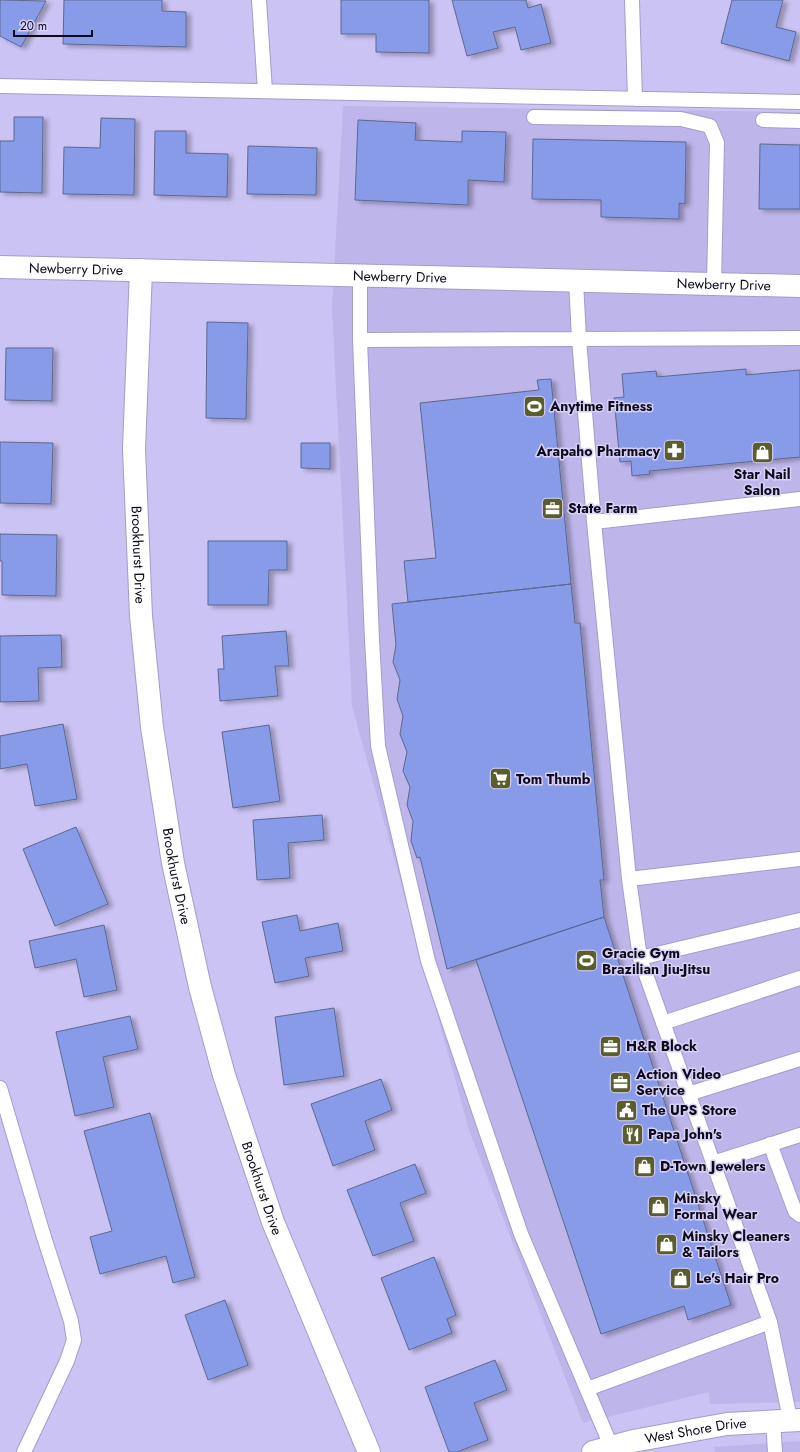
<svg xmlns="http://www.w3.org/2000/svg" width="800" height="1452" viewBox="0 0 800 1452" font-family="Jost,sans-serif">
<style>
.built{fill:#beb6eb}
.building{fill:#879be8;stroke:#5d6891;filter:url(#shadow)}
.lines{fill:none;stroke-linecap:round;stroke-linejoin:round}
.service-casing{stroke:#a49cca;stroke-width:16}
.minor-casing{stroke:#a49cca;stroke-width:24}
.service{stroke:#fff;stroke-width:14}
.minor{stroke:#fff;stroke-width:22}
.labels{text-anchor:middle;stroke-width:3;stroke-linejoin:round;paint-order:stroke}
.street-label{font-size:14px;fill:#0e0a1a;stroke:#d7d1f8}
.poi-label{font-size:14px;font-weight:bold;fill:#0e0a1a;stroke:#d7d1f8;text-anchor:start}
</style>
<defs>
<filter id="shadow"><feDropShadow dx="4.5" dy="2.5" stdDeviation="2" flood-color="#0004"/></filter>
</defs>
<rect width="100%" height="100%" fill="#cbc3f3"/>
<path class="built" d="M343 106 800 112V1402L710 1404 709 1392 583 1423 470 1133 352 706 332 308Z
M800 1441V1452H715L714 1447Z"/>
<path class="building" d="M0 0 46 1 21 47 0 36Z
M64 0H162V11L186 12V47L63 44Z
M341 0H429V53L376 52V34H341Z
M452 0H526L528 8 541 4 551 43 521 50 515 27 493 32 498 48 467 56Z
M732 0H783L776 27 796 32 789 61 721 43Z
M14 117H43L42 193 0 192V141H14Z
M101 118 135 119 134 195 63 194 64 147 100 148Z
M358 120 416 123 415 140 462 142V131L506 132 504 182 468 180V205L355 200Z
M155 131H186V153L228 154 227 197 154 195Z
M533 139 686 142 685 204 679 203V219L601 217V200L532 199Z
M760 144 800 145V209H759Z
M248 146 317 148 316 195 247 194Z
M207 322 248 323 246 419 206 418Z
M6 348H53L52 401 5 400Z
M746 369V375L800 370V457L649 471 650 474 632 476 631 461 620 462 614 398 624 397 622 374 656 371 657 377Z
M551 379 571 584 408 602 404 561 436 558 420 403 539 390 537 380Z
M0 442 53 443 51 504 0 503Z
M301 443H330V469L301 468Z
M0 534 57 535 56 596 2 595V561H0Z
M208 541H287V570H269L268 605H208Z
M571 584 575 623H580L604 880H600L604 917 447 969 420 857 417 858 411 841 413 821 407 805 410 787 403 771 407 752 400 734 403 716 397 699 400 680 393 662 396 645 392 604Z
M286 631 289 666H275L278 696 220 701 218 669H224L222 636Z
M61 635 62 667 38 668 39 701 0 702V636Z
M63 724 77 799 35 806 27 764 0 769V736Z
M269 725 280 801 233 808 222 732Z
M322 815 324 840 288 843 290 878 257 880 253 820Z
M76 827 108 904 55 926 23 849Z
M297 915 300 931 338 923 343 951 305 958 309 976 275 983 262 922Z
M604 917 731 1305 688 1320 684 1306 601 1334 476 960Z
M104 925 117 990 84 997 76 959 35 968 29 941Z
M334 1008 344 1076 284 1085 275 1017Z
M130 1016 138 1049 103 1057 114 1107 75 1116 56 1032Z
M381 1079 392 1110 365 1121 375 1150 333 1166 311 1104Z
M150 1113 195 1277 173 1283 166 1256 100 1274 90 1237 112 1231 84 1131Z
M415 1164 426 1193 400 1203 414 1241 373 1256 347 1190Z
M434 1257 456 1315 447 1319 452 1333 409 1350 381 1278Z
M225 1300 248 1365 208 1380 185 1315Z
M495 1360 507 1390 474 1403 488 1440 457 1452H449L425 1387Z"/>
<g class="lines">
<defs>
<path id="service" d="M259 0 265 91
M632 0 635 99
M0 86 800 102
M534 117 681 119 710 126 717 143 714 284
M763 120 800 121
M360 275V340L372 640 378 746 428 961 521 1234 611 1446
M576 281 579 339 594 522 629 879 640 958 770 1322 790 1419
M360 340 800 338
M594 522 800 499
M629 879 800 859
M640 958 800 920
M663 1023 800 978
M0 1088 43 1234 71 1321 74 1340 67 1361 24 1452
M688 1094 800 1059
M770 1144 795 1211 800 1215
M713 1163 800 1135
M587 1389 770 1322
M773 1420 775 1452"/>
<g id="minor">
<path id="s1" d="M0 267 800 286"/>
<path id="s2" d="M141 270 134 449 141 616 152 727 173 863 200 987 224 1075 273 1222 369 1452"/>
<path id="s3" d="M593 1452 633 1441 727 1424 800 1420"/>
</g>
</defs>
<use href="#service" class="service-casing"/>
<use href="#minor" class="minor-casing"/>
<use href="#service" class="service"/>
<use href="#minor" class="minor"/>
</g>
<defs>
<symbol id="stadium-square" viewBox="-11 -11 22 22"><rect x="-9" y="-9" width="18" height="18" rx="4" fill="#5a5e2b" stroke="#d7d1f8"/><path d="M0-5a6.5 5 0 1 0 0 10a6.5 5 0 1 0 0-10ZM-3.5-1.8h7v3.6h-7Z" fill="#fff"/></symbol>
<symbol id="pharmacy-square" viewBox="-11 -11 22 22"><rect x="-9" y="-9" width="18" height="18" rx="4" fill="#5a5e2b" stroke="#d7d1f8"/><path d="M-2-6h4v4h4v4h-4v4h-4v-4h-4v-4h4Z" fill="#fff"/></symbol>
<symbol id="shop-square" viewBox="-11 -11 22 22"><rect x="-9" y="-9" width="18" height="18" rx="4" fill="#5a5e2b" stroke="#d7d1f8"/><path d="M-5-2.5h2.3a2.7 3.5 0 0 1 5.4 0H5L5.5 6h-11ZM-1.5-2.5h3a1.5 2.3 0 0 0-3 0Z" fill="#fff"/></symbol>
<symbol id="office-square" viewBox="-11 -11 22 22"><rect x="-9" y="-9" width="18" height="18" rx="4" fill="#5a5e2b" stroke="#d7d1f8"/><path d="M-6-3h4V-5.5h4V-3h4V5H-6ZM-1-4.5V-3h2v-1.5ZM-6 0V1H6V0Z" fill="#fff"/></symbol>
<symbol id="supermarket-square" viewBox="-11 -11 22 22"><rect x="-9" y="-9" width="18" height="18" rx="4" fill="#5a5e2b" stroke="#d7d1f8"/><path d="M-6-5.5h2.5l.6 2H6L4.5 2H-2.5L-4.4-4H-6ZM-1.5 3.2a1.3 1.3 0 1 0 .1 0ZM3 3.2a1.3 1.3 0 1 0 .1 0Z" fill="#fff"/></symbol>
<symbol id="civic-square" viewBox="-11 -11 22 22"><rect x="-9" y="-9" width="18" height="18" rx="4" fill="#5a5e2b" stroke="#d7d1f8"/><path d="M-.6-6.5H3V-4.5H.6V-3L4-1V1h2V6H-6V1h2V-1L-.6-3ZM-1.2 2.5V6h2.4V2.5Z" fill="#fff"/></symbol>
<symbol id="restaurant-square" viewBox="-11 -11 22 22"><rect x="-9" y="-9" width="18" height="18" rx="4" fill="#5a5e2b" stroke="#d7d1f8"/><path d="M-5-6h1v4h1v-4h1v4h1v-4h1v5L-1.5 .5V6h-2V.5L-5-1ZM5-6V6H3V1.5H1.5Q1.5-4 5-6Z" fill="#fff"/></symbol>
</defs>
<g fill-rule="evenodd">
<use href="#stadium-square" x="522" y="394" width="25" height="25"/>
<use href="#pharmacy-square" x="662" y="438" width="25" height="25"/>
<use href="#shop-square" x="750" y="440" width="25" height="25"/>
<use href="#office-square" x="540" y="496" width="25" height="25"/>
<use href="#supermarket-square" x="488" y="766" width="25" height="25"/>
<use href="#stadium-square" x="574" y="948" width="25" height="25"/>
<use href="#office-square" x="598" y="1034" width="25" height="25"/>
<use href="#office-square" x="608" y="1070" width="25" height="25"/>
<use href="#civic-square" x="614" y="1098" width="25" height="25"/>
<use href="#restaurant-square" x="620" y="1122" width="25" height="25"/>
<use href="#shop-square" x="632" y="1154" width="25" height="25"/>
<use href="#shop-square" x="646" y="1194" width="25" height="25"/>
<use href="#shop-square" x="654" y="1232" width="25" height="25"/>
<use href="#shop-square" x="668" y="1266" width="25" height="25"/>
</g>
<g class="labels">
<g class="street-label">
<text dy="5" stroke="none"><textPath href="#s1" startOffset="76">Newberry Drive</textPath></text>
<text dy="5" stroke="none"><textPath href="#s1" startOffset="400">Newberry Drive</textPath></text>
<text dy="5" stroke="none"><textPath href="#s1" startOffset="724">Newberry Drive</textPath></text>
<text dy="5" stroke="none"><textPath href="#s2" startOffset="285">Brookhurst Drive</textPath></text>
<text dy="5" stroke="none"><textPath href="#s2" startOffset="609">Brookhurst Drive</textPath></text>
<text dy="5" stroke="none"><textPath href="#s2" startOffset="933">Brookhurst Drive</textPath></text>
<text dy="5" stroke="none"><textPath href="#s3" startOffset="105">West Shore Drive</textPath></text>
</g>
<g class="poi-label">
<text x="550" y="411">Anytime Fitness</text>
<text x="660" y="456" text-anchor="end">Arapaho Pharmacy</text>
<text x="762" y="479" text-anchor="middle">Star Nail<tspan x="762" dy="16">Salon</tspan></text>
<text x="568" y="513">State Farm</text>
<text x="516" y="784">Tom Thumb</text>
<text x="602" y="958">Gracie Gym<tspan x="602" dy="16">Brazilian Jiu-Jitsu</tspan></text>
<text x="626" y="1051">H&amp;R Block</text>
<text x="636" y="1079">Action Video<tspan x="636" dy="16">Service</tspan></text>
<text x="642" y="1115">The UPS Store</text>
<text x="648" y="1139">Papa John's</text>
<text x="660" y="1171">D-Town Jewelers</text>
<text x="674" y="1203">Minsky<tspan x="674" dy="16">Formal Wear</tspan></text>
<text x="682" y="1241">Minsky Cleaners<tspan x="682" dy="16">&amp; Tailors</tspan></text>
<text x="696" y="1283">Le's Hair Pro</text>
</g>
</g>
<path d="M14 30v6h78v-6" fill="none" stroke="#0e0a1a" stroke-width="2"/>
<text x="20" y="30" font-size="12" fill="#0e0a1a" stroke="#d7d1f8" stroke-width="3" paint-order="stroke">20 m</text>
</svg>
